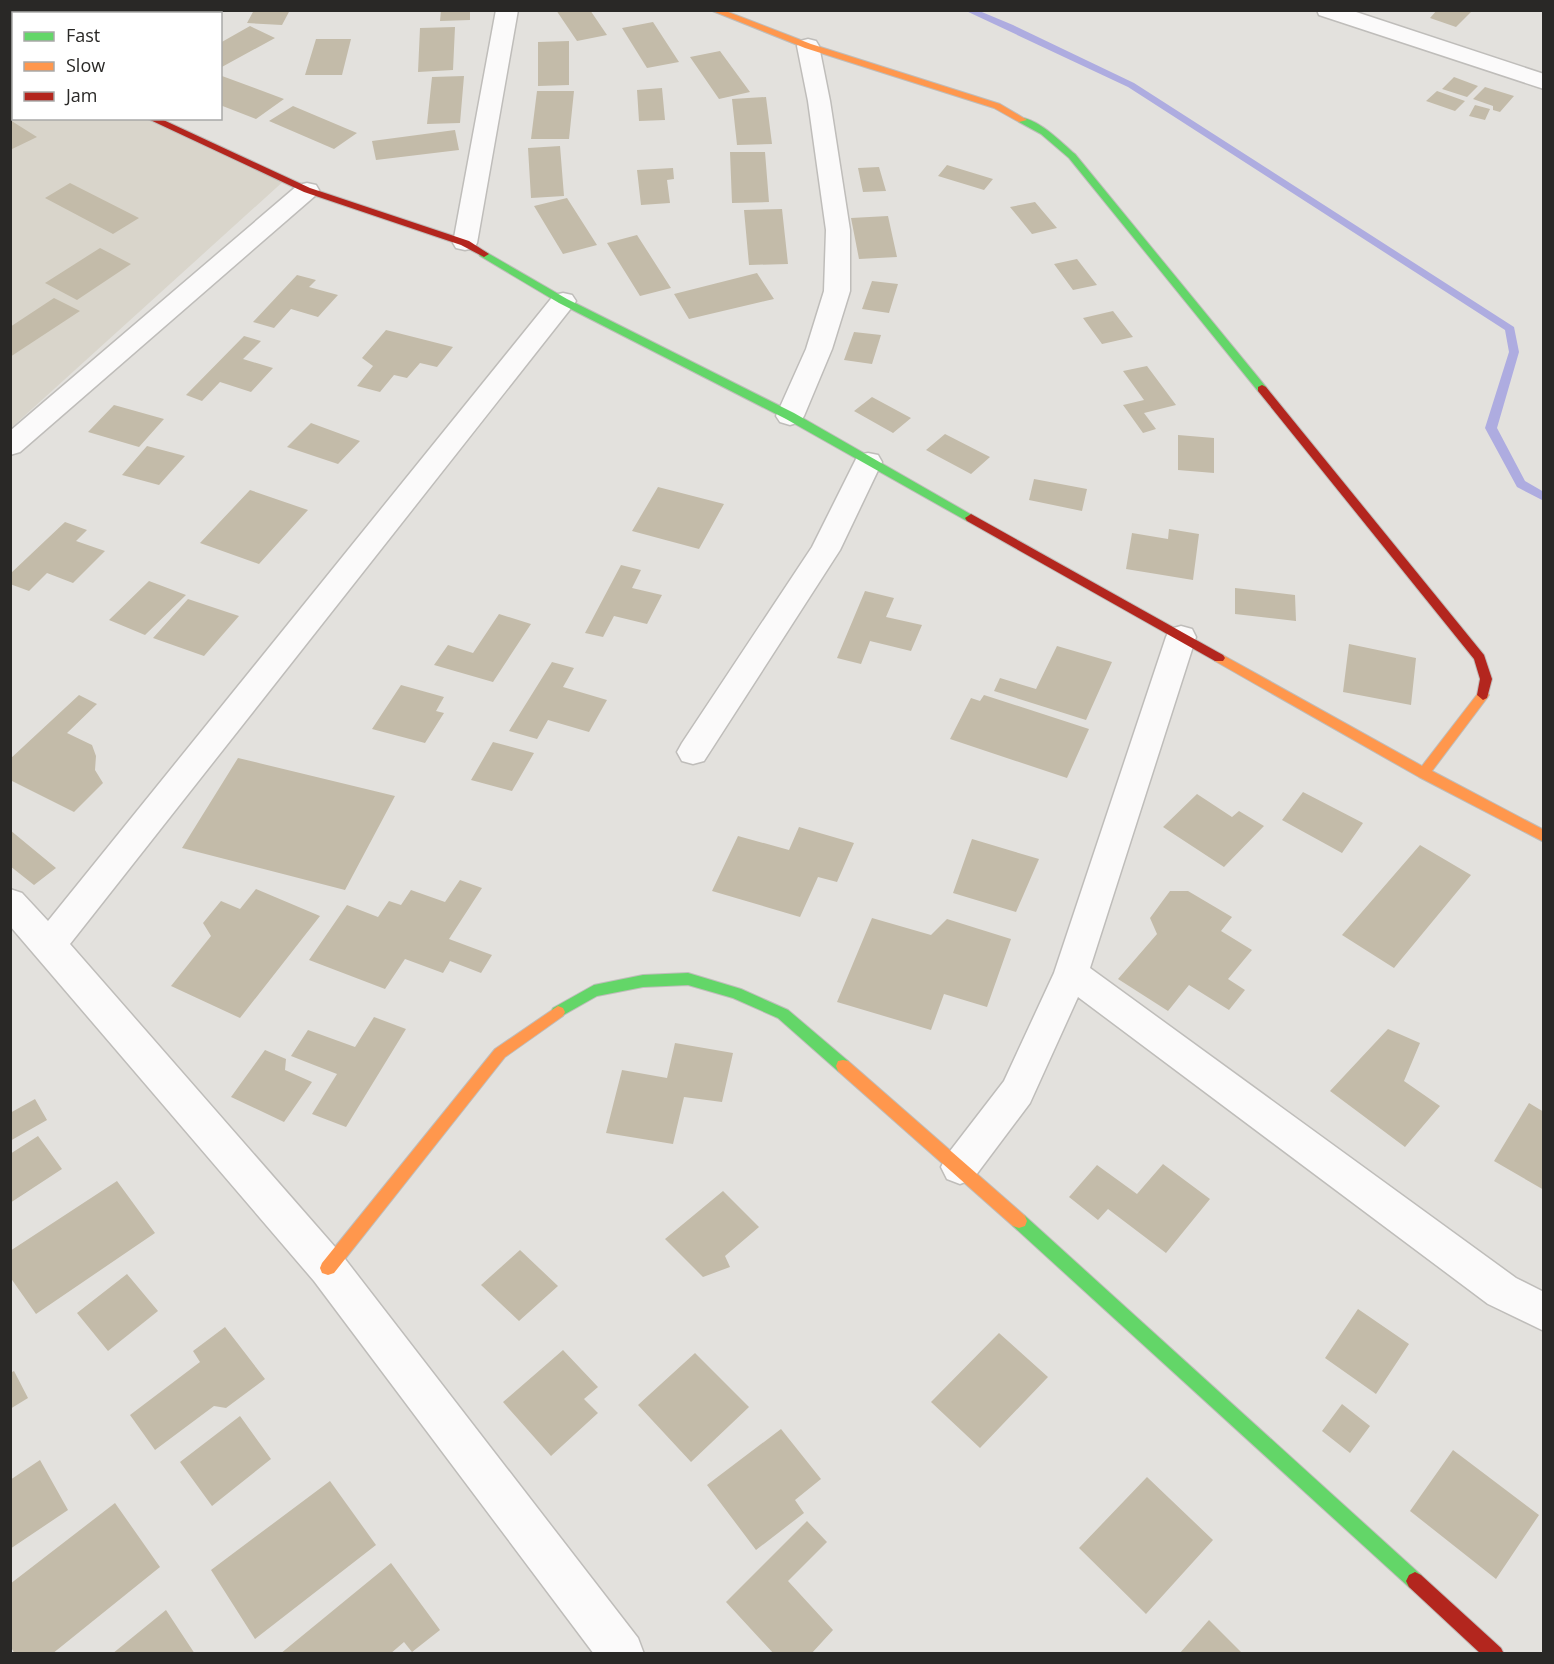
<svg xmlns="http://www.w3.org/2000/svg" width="1554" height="1664" viewBox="0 0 1554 1664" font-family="'Open Sans',sans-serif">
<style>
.built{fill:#d9d5cb}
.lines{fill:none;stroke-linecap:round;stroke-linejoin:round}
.stream{fill:#aeace0;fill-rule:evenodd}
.building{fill:#c3bba9}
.street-casing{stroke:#bfbdba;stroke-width:3}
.fast-casing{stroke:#bfbdba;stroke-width:2}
.slow-casing{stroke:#bfbdba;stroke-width:2}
.jam-casing{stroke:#bfbdba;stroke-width:2}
.street{fill:#fbfafa;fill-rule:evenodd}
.fast{fill:#63d668;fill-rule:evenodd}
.slow{fill:#ff974d;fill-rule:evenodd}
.jam{fill:#b3261e;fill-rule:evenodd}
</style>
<rect width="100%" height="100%" fill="#e3e1dd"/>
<path class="built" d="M11 56 14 57V118L153 119 287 178 11 428Z"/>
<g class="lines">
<path class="stream" d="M964 10H977L1013 25 1134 83 1514 327 1519 352 1497 428 1525 481 1544 492V501L1517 487 1485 428 1509 352 1505 330 1128 87Z"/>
</g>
<path class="building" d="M25 10H68L71 14H28Z
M126 10H167L170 14H117Z
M254 10H290L282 25 247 23Z
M441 10H470V20L440 21Z
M556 10H590L607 35 577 41Z
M1437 10H1473L1456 27 1430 18Z
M653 22 679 62 647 68 622 28Z
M250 26 275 38 220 68V43Z
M455 27 453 70 418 72 420 28Z
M316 39H351L342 75H305Z
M569 41V85L538 86V42Z
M720 51 750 92 719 99 690 57Z
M222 76 284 99 256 119 220 105Z
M464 76 460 123 427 124 432 77Z
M1454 77 1478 86 1467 97 1442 89Z
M1485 87 1514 96 1500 112 1493 110V106L1473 99Z
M662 88 665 120 639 121 637 90Z
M537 91H574L569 139H531Z
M1437 91 1465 101 1455 111 1426 101Z
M766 97 772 144 737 145 732 99Z
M1475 105 1490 109 1485 120 1469 116Z
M293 106 357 133 334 149 269 121Z
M10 120 37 137 10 150Z
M455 130 459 150 376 160 372 141Z
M560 146 564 196 531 198 528 148Z
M730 152H765L769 202 732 203Z
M947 165 993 179 984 190 938 176Z
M879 167 886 191 863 192 858 168Z
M673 168 674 179 667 180 670 203 641 205 637 170Z
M70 183 139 218 113 234 45 198Z
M567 198 597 245 563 254 534 206Z
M1035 202 1057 228 1032 234 1010 207Z
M782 209 788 264 749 265 744 210Z
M888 216 897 257 859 259 851 218Z
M637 235 671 288 640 296 607 243Z
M100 248 131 264 77 300 45 283Z
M1077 259 1097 285 1073 290 1054 264Z
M757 273 774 299 689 319 674 294Z
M297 275 316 280 309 287 338 295 318 317 291 309 274 328 253 322Z
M872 281 898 284 889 313 862 309Z
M54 298 80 311 10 357V327Z
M1113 311 1133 337 1102 344 1083 318Z
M386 330 453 347 437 367 420 363 407 378 394 375 380 392 357 386 373 366 362 358Z
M854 332 881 335 872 364 844 360Z
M244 336 261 341 243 359 273 368 251 392 220 382 202 401 186 395Z
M1147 366 1176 405 1144 413 1156 429 1143 433 1123 405 1144 400 1123 371Z
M872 397 911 418 893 433 854 411Z
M114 405 164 419 139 447 88 432Z
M311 423 360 441 338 464 287 447Z
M945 434 990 457 971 474 926 450Z
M1178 435 1214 438V473L1178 470Z
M147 446 185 456 159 485 122 475Z
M1034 479 1087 489 1082 511 1029 500Z
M658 487 724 504 699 549 632 531Z
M250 490 308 510 259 564 200 543Z
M65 522 87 530 76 541 105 551 73 583 47 573 29 591 10 584V574Z
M1169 529 1199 534 1193 580 1126 569 1132 533 1168 539Z
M621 565 641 570 632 588 662 595 647 624 614 616 603 637 585 633Z
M149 581 186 595 145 635 109 620Z
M1235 588 1295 595 1296 621 1235 614Z
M865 591 894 598 886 617 922 625 911 651 870 641 861 664 837 658Z
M188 599 239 616 204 656 153 638Z
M499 614 531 624 493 682 434 665 448 645 473 653Z
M1349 644 1416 658 1411 705 1343 692Z
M1057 646 1112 662 1086 720 994 691 1000 678 1036 689Z
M552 662 574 668 563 687 607 700 589 732 548 720 537 739 509 731Z
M401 685 444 697 436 711 444 713 425 743 372 729Z
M79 695 97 704 67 733 92 745 96 756 95 770 103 783 74 812 10 780V759Z
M984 695 1089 729 1067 778 950 739 971 698 980 701Z
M493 742 534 753 512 791 471 780Z
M238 758 395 796 345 890 182 848Z
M1303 792 1363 823 1342 853 1282 820Z
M1197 794 1232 817 1239 811 1264 826 1224 867 1163 827Z
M799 827 854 843 837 882 818 877 800 917 712 891 738 836 789 850Z
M10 830 56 868 34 885 10 866Z
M972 839 1039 859 1016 912 953 893Z
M1420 845 1471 875 1394 968 1342 935Z
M460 880 482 888 449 939 492 955 481 973 450 961 443 973 405 959 385 989 309 960 347 905 378 917 389 901 401 905 411 890 445 902Z
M256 889 320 916 240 1018 171 986 211 936 203 923 221 901 240 909Z
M1170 891H1188L1232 917 1221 931 1252 950 1228 979 1245 990 1229 1010 1189 985 1168 1011 1118 979 1157 934 1150 918Z
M872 918 931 935 947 919 1011 939 987 1007 944 994 931 1030 837 1002Z
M374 1017 406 1029 346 1127 312 1114 337 1074 291 1056 308 1030 355 1047Z
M1388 1029 1420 1043 1404 1081 1440 1106 1405 1147 1330 1091Z
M675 1043 733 1053 722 1102 684 1097 673 1144 606 1133 622 1070 667 1078Z
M265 1050 286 1059 285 1070 312 1082 284 1122 231 1097Z
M35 1099 47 1120 10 1141V1113Z
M1529 1103 1544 1112V1190L1494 1161Z
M38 1136 62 1169 10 1203V1154Z
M1163 1164 1210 1199 1166 1253 1108 1209 1098 1220 1069 1197 1097 1165 1137 1194Z
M117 1181 155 1233 36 1314 10 1277V1251Z
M723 1191 759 1227 725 1256 730 1267 703 1277 665 1239Z
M520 1250 558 1286 519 1321 481 1285Z
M127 1274 158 1311 108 1351 77 1313Z
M1358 1309 1409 1344 1376 1394 1325 1358Z
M225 1327 265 1379 226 1408 214 1406 155 1450 130 1415 200 1362 193 1351Z
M999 1333 1048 1377 980 1448 931 1402Z
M563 1350 598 1387 584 1399 598 1413 551 1456 503 1402Z
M695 1353 749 1407 691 1462 638 1405Z
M14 1371 28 1398 10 1409V1373Z
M1342 1404 1370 1426 1350 1453 1322 1431Z
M240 1416 271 1459 212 1506 180 1462Z
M781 1429 821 1479 795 1500 804 1513 756 1550 707 1485Z
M1453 1450 1539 1515 1496 1579 1410 1511Z
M40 1460 68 1510 10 1549V1480Z
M1147 1477 1213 1540 1146 1614 1079 1548Z
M330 1481 376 1545 255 1639 211 1570Z
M115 1503 160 1567 52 1654H15L10 1646V1584Z
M807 1521 827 1542 788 1581 833 1630 811 1654H774L726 1602Z
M391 1563 440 1630 412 1652 404 1642 390 1654H280Z
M166 1610 195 1654H112Z
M1209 1620 1243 1654H1179Z"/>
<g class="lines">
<defs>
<path id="street" d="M194 10H216L214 14H192Z
M496 10H518L477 243 474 248 465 250 456 248 453 243Z
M1317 10H1350L1544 74V89L1319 15Z
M808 39 816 41 819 46 830 101 850 230V291L832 349 804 416 800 422 790 425 780 422 776 416 806 349 824 291 826 230 808 101 797 46 800 41Z
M307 183 316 185 319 190 316 195 20 452 10 455V431L298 185Z
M563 293 572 295 576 301 572 307 70 944 342 1255 638 1638 644 1654H594L314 1281 10 926V889L22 893 48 921 554 295Z
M868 453 878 455 882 462 840 550 704 761 693 764 682 761 677 752 682 743 812 547 858 455Z
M1181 626 1192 629 1196 637 1090 968 1516 1278 1544 1292V1331L1488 1304 1078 997 1030 1103 973 1179 960 1184 947 1179 941 1167 947 1155 1004 1081 1054 973 1166 637 1170 629Z"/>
<path id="fast" d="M1019 118C1036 116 1062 143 1075 154L1266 387V391H1258L1069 158 1041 134 1019 122Z
M484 251 567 299 794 413 977 518 975 521H967L786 419 559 303 480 256 479 254Z
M688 973 741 989 788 1010 848 1061 850 1066 848 1071 843 1072 838 1071 778 1018 733 998 688 985 643 987 597 996 558 1018 553 1016 551 1012 553 1008 594 985 643 975Z
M1019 1214 1025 1216 1421 1575 1424 1581 1421 1587 1415 1590 1409 1587 1013 1226 1011 1221 1013 1216Z"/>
<path id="slow" d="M710 10H723L811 44 1000 104 1027 120 1019 122 994 108 805 48Z
M10 50 14 51V57L10 56Z
M1219 653 1422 766 1479 692H1487L1489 695 1487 698 1432 771 1544 830V842L1419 777 1215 661 1213 658Z
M558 1006 563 1008 565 1012 563 1016 505 1057 334 1273 328 1275 322 1273 320 1268 322 1263 495 1049Z
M843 1060 848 1061 1025 1216 1027 1221 1025 1226 1019 1228 1013 1226 838 1071 836 1066 838 1061Z"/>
<path id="jam" d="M146 118H159L310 188 469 241 489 254 484 257 461 245 304 192Z
M1262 385 1266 387 1484 655 1492 679 1487 698 1483 700 1477 695 1480 679 1474 659 1258 391V387Z
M971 514 1223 655 1225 658 1223 661H1215L967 521 965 518Z
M1415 1572 1421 1575 1501 1648 1504 1654H1481L1409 1587 1406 1581 1409 1575Z"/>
</defs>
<use href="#street" class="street-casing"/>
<use href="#fast" class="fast-casing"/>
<use href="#slow" class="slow-casing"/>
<use href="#jam" class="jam-casing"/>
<use href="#street" class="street"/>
<use href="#fast" class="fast"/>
<use href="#slow" class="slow"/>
<use href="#jam" class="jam"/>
</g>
<rect width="1554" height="1664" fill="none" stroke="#292826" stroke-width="24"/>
<rect x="12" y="12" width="210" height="108" fill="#ffffff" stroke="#a9a9a8" stroke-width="1.5"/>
<rect x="24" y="32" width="30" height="9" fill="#63d668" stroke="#a9a9a8" stroke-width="1.5"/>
<text x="66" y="42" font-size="18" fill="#292826">Fast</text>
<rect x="24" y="62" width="30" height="9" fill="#ff974d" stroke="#a9a9a8" stroke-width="1.5"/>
<text x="66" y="72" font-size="18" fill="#292826">Slow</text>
<rect x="24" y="92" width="30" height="9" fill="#b3261e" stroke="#a9a9a8" stroke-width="1.5"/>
<text x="66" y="102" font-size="18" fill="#292826">Jam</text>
</svg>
